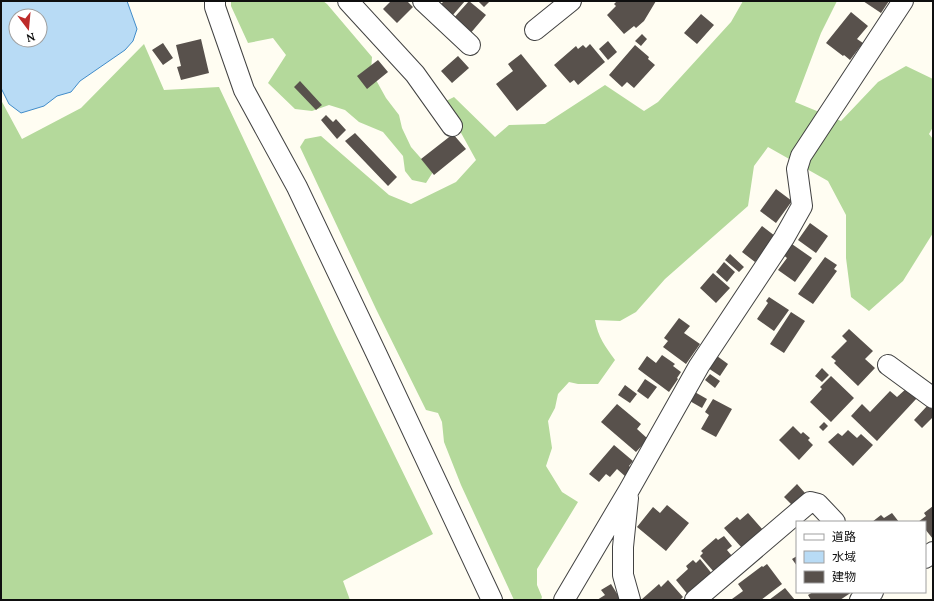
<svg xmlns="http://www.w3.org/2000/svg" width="934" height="601" viewBox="0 0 934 601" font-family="Lora,'Noto Sans JP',serif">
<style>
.forest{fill:#b4d99b}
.water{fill:#b8dbf5;stroke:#418cca;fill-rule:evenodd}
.building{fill:#58514c}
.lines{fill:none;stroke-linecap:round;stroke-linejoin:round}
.street-casing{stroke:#424242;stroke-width:22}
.street{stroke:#fff;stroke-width:20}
</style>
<rect width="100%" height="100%" fill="#fffdf2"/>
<path class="forest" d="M231 1H323L327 4 372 57 371 71 386 98 399 115 402 128 411 147 433 172 426 183 412 180 405 171 403 156 383 132 359 122 345 110 329 105 312 111 295 109 268 83 286 55 273 38 248 43 231 6Z
M743 1H837L821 33 795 102 841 121 878 82 906 66 933 79V127L929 134 933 139V233L903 281 869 311 851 297 846 258V215L828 181 768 147 754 166 748 206 665 279 636 312 620 321 595 320C598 337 605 346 615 360L598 384H578L569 382 558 394 555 408 548 421 552 448 546 466 562 492 578 502 537 569V585L542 597 541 600H514L461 485 444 442 442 422 438 413 426 410 376 309 300 147 305 139 321 136 389 195 411 204 456 182 476 160 444 102 454 97 495 137 509 125 545 124 605 85 644 111 658 102 731 22Z
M144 44 164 90 219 87 335 333 433 534 343 581 350 600H1V100L22 139 81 108Z"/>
<path class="water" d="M1 1H127L137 29 133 41 125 50 80 81 71 92 57 96 44 106 21 113 9 104 1 88ZM16 16H40V40H16Z"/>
<path class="building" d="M391 1H407L413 7 397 23 383 9Z
M444 1H465L452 16 440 5Z
M469 1 486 15 469 35 452 20Z
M478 1H490L484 7Z
M617 1H656L644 21 636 28 634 26 624 34 607 15 616 6 614 4Z
M863 1H889L881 13Z
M851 12 868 26 857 39 863 43 850 60 844 55 843 56 826 43Z
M701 14 714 25 697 44 684 33Z
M642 34 647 39 641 46 635 41Z
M201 39 209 73 181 80 177 67 181 66 176 45Z
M608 41 617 52 608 60 599 49Z
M163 43 173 58 163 65 152 50Z
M590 44 605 62 578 85 574 80 570 83 554 65 576 46 578 49 583 45 586 48Z
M635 45 649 57 648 59 655 65 634 88 627 82 622 87 609 75Z
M521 54 547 86 517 111 496 84 513 71 508 64Z
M458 56 469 68 452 83 441 71Z
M378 60 388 72 367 89 357 76Z
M300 81 322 105 316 110 294 87Z
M326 115 333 122 336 119 346 130 337 139 321 120Z
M355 133 397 177 388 186 345 141Z
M453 134 466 149 434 175 421 159Z
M776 189 792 201 776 223 760 211Z
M810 223 828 236 816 253 798 240Z
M762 226 775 236 755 262 742 252Z
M789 242 812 258 795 282 778 270 787 258 781 253Z
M730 254 744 267 739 272 725 260Z
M825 257 837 265 834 269 837 271 813 304 798 294Z
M724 262 735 272 727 282 716 272Z
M713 273 730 288 716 303 700 288Z
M769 297 789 310 774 331 757 319 768 303 766 301Z
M791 312 805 321 784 353 770 344Z
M679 318 690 326 684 333 700 344 686 364 663 347 668 341 664 338Z
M849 329 873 351 865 359 875 368 858 386 834 363 836 361 831 357 847 341 842 336Z
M662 355 675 364 673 366 681 372 677 378 678 379 669 392 638 369 647 356 656 363Z
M717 356 728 364 720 376 708 368Z
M822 368 829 375 822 382 815 376Z
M710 374 720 381 715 388 705 380Z
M831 376 854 398 831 422 810 402 822 389 820 387Z
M645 379 657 387 648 399 637 391Z
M625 385 637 394 630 403 618 395Z
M907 388 917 398 877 441 851 416 862 404 870 412 890 391 897 397Z
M693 391 707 399 702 408 688 400Z
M713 399 732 409 716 437 701 429 709 415 705 412Z
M617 404 641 424 637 429 648 439 636 452 601 422Z
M928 405 933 410V417L922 428 914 420Z
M824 422 828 426 823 431 819 427Z
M793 426 801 434 803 432 810 438 808 440 813 445 799 460 779 440Z
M848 430 857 438 861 434 873 445 853 466 828 442 838 433 842 436Z
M614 445 633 461 629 466 632 469 626 477 617 469 610 477 606 474 599 482 589 474Z
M797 484 805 493 792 505 784 497Z
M667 505 689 523 666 551 637 527 653 507 660 513Z
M933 506V539L925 529V522H918L926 516 924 513Z
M748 513 763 530 742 548 724 528 737 517 740 520Z
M892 513 899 522H872L881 515 884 518Z
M724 536 732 546 727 550 732 556 714 572 700 556 703 553 701 551 716 538 718 540Z
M797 556V566L792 559Z
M700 559 713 575 689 596 676 580 688 569 686 566 693 560 696 563Z
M767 564 782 584 761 600H733L732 599 743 591 738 584 762 566 763 567Z
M668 580 683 597 680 600H641L659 584 661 587Z
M611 584 621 600H597L605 595 601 590Z
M785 588 795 600H769Z
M813 592H852L840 600H811L808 595Z"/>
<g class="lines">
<defs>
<path id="street" d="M215 1V7L244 90 297 187 377 355 492 600
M348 1 415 74 452 126
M423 1 470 45
M535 30 571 1
M888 365 933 398
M628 498 623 547V575L630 600
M925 558 933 552
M564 600 629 490 699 366 784 238 802 206 797 169 801 156 903 1
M695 600 810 502 818 504 835 522
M860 600 873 592"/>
</defs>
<use href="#street" class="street-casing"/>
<use href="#street" class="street"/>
</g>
<rect width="934" height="601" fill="none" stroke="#0f0f0f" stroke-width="4"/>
<rect x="796" y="521" width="130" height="72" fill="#ffffff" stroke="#9f9f9f"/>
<rect x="804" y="534" width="20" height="6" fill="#ffffff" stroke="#9f9f9f"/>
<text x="832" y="541" font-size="12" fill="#0f0f0f">道路</text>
<rect x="804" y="551" width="20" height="12" fill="#b8dbf5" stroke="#9f9f9f"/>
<text x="832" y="561" font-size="12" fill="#0f0f0f">水域</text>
<rect x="804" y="571" width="20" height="12" fill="#58514c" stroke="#9f9f9f"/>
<text x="832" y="581" font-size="12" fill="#0f0f0f">建物</text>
<g transform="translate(28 28) rotate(164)"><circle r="19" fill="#ffffff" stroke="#9f9f9f"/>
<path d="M0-3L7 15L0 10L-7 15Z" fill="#bd2b2a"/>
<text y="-6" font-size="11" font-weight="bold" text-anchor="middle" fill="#0f0f0f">N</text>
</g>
</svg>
